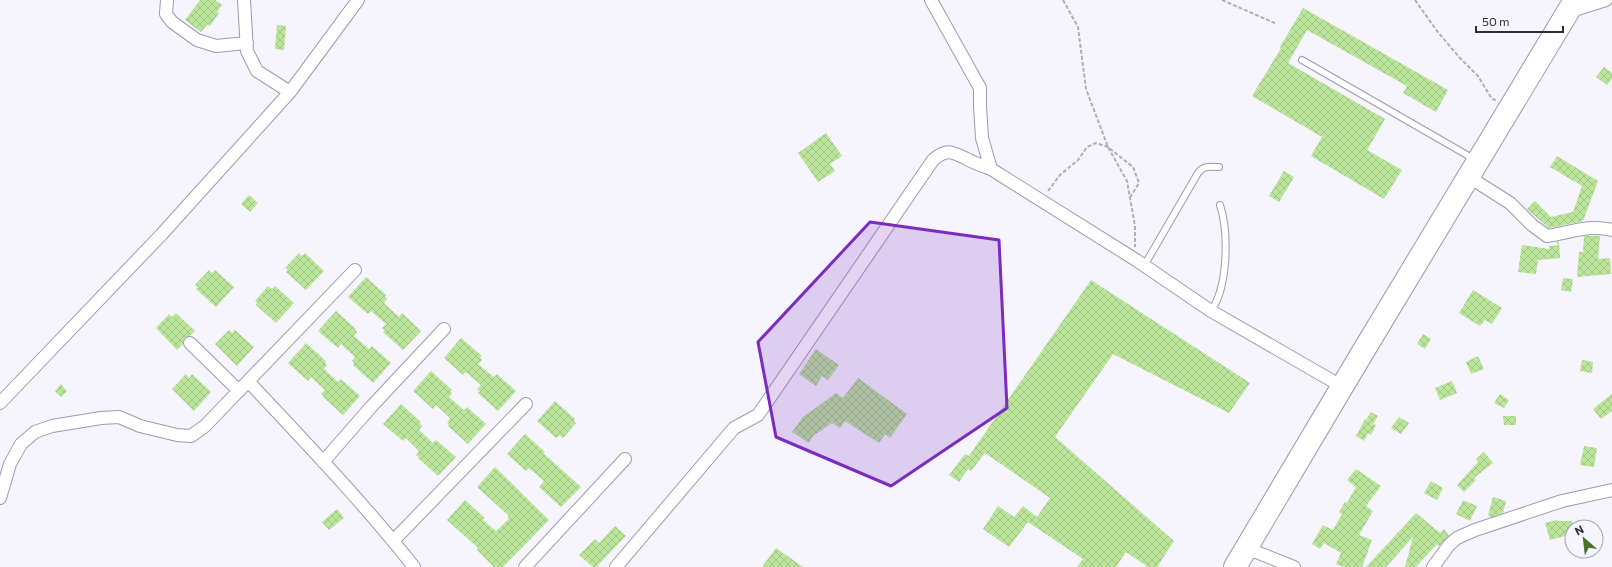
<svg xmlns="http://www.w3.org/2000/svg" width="1612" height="567" viewBox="0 0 1612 567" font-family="Commissioner,sans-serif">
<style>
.building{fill:url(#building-cross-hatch)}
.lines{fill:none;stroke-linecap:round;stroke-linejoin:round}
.lane-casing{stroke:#9d9ab0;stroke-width:8}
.street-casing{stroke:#9d9ab0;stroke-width:14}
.highway-casing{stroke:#9d9ab0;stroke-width:24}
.path{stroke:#afadb6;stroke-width:2;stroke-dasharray:4 2;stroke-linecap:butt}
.lane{stroke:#fff;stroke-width:6}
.street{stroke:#fff;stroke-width:12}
.highway{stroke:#fff;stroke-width:22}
.marked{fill:#7b2cbf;fill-opacity:0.2;stroke:#7b2cbf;stroke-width:3;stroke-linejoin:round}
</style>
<defs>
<pattern id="building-cross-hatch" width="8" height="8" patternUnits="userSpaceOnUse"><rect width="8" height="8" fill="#bae59a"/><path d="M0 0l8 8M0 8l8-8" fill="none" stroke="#a0c585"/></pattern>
</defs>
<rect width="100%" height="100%" fill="#f6f5fe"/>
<path class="building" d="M200 0H215L222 5 217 12 219 13 210 26 208 24 201 32 185 20Z
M1303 8 1448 90 1436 112 1403 93 1407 86 1307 30 1288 63 1385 119 1367 150 1402 170 1384 199 1311 156 1322 137 1252 96 1281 48 1280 47Z
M277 25 286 26 284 50 275 49Z
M1604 67 1612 73V78L1607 85 1596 77Z
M826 133 842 156 830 164 835 171 818 182 798 153Z
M1557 156 1598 181 1583 221 1549 228 1527 209 1535 201 1551 217 1573 212 1582 186 1550 167Z
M1284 171 1294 177 1279 202 1269 196Z
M249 195 258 203 250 212 241 204Z
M1584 236H1600L1598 259 1610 258 1611 274 1577 277 1579 252H1583Z
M1556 242H1559L1560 258 1538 260 1536 274 1518 272 1522 245 1549 249V246L1559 245Z
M299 253 302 256 305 253 324 271 306 290 286 272 288 270 285 268Z
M209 270 212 273 215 270 234 287 216 307 196 289 198 287 195 285Z
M366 277 386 295 385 297 387 299 384 303 399 317 402 313 421 331 403 350 383 332 385 330 382 328 386 324 371 311 368 314 348 297Z
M1563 278 1573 279 1571 292 1561 290Z
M1091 280 1250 383 1229 413 1113 354 1055 437 1174 541 1157 567H1148L1126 552 1116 567H1077L1083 559 1028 522 1009 547 983 529 998 506 1014 517 1023 506 1037 517 1050 498 985 453 971 471 968 469 959 482 949 475 965 454 969 456Z
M268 286 272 289 275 286 294 303 276 323 256 305 257 303 255 301Z
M1473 290 1502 308 1492 324 1485 320 1480 326 1459 313Z
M336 311 356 329 355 330 357 332 354 336 369 349 372 346 391 363 373 383 353 365 354 363 352 361 355 357 341 344 338 348 318 331Z
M176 313 195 331 190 336 184 338 183 344 177 350 156 328 169 314 172 317Z
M229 330 232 333 235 330 254 347 237 366 215 344Z
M1423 334 1431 339 1425 349 1417 344Z
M461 338 482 356 480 358 482 360 478 364 494 377 497 374 516 391 498 411 478 393 480 391 477 389 481 385 466 372 463 375 444 358Z
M306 343 326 361 325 363 327 365 324 369 338 382 341 379 360 396 343 415 323 397 324 396 321 394 325 390 311 377 308 381 288 363Z
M816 349 839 365 828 380 822 376 816 386 799 374Z
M1478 356 1484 369 1471 374 1466 362Z
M1582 360 1593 362 1592 373 1580 371Z
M431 371 452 390 450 391 452 393 449 397 464 410 467 407 486 424 468 444 448 426 449 424 447 422 450 418 436 405 433 409 413 391Z
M186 374 189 378 192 374 211 392 194 411 172 389Z
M858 378 907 414 890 438 885 434 879 443 845 421 840 428 832 423 813 436 809 443 792 432 803 417 836 393 843 398Z
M1452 381 1457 393 1440 400 1435 388Z
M61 384 67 391 61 397 55 391Z
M1500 394 1509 400 1504 408 1494 403Z
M1612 394V411L1601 419 1593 409Z
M555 401 575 419 574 421 576 423 563 438 560 435 556 438 537 421Z
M401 404 421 422 420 424 422 426 419 430 433 443 436 440 456 457 438 476 418 458 419 457 416 455 419 451 406 438 403 441 383 424Z
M1371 412 1378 416 1373 424 1376 425 1371 435 1368 433 1364 441 1356 436 1365 419 1366 420Z
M1503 416H1516V425H1504Z
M1399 417 1409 423 1401 434 1391 428Z
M525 434 545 452 543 453 581 487 561 507 539 487 544 481 529 468 526 471 507 454Z
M1584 446 1597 448 1594 467 1580 465Z
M1484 452 1493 463 1474 478 1476 480 1464 492 1457 485 1478 462 1476 459Z
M495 467 549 520 503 567H494L477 550 478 548 447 520 465 500 485 518 483 520 496 531 509 519 507 517 509 516 477 487Z
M1356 469 1381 486 1366 506 1373 511 1359 535 1372 540 1362 567H1344L1336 564 1341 553 1324 543 1320 549 1312 544 1323 525 1333 530 1342 514 1339 512 1345 502 1347 503 1356 487 1347 480Z
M1431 481 1443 488 1437 500 1424 493Z
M1493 497 1506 501 1503 513 1492 517 1488 516Z
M1463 500 1477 506 1470 521 1456 514Z
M337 509 344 518 329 530 322 522Z
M1416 513 1440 533 1444 529 1449 535 1439 546 1437 544 1416 567H1405L1413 537 1386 567H1366Z
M1557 520 1558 521H1572V534L1550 540 1545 523Z
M615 526 626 536 596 567H593L579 555 595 539 599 543Z
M776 548 803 567H762Z"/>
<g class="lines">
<defs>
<path id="lane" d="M1302 60 1474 159
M1144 266 1198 173C1204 165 1209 167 1219 167
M1211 311C1228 287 1229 233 1220 205"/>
<path id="street" d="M167 0 166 14 172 22 197 40 216 46 247 43
M244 0 247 51 257 71 290 92
M931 0 980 88V106L982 138 991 169
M1568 12 1606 0
M1469 177 1510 203 1532 225 1547 236C1570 233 1588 224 1612 230
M190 343 239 391
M248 381C305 442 363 502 414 567
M0 403 161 235 290 92 358 0
M323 462 371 407 444 329
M0 498 10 464 21 444 35 432 52 426 101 418 119 417 140 426 177 435 191 436 205 426 355 270
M393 541 526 404
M1246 548 1294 567
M525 567 625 459
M616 567 734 428 758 415 933 160C947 148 952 152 967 159 974 163 983 166 991 169L1136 260 1211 311 1343 387
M1433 567 1449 545 1457 538 1475 530 1562 501 1612 490"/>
<path id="highway" d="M1235 567 1361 355 1575 0"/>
</defs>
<use href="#lane" class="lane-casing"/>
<use href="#street" class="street-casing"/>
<use href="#highway" class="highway-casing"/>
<path class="path" d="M1063 0 1078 27 1086 89 1108 147 1127 181 1135 226V247
M1222 0 1277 24
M1415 0 1437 31 1459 57 1478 76 1492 99 1496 100
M1048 191 1060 175 1078 160 1087 147 1096 143 1108 147 1133 167 1139 183 1129 199"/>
<use href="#lane" class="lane"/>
<use href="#street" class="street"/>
<use href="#highway" class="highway"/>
</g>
<path class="marked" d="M870 222 999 240 1007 408 891 486 776 437 758 342Z"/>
<g transform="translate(1584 539) rotate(332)"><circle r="19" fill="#f6f5fe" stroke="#a6a5ae"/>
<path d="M0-3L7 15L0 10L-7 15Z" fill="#4c712a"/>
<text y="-6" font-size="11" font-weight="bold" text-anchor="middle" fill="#2e2c35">N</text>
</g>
<path d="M1476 26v6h87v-6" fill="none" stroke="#2e2c35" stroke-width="2"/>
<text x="1482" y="26" font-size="12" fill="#2e2c35" stroke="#f6f5fe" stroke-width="3" paint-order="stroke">50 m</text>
</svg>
